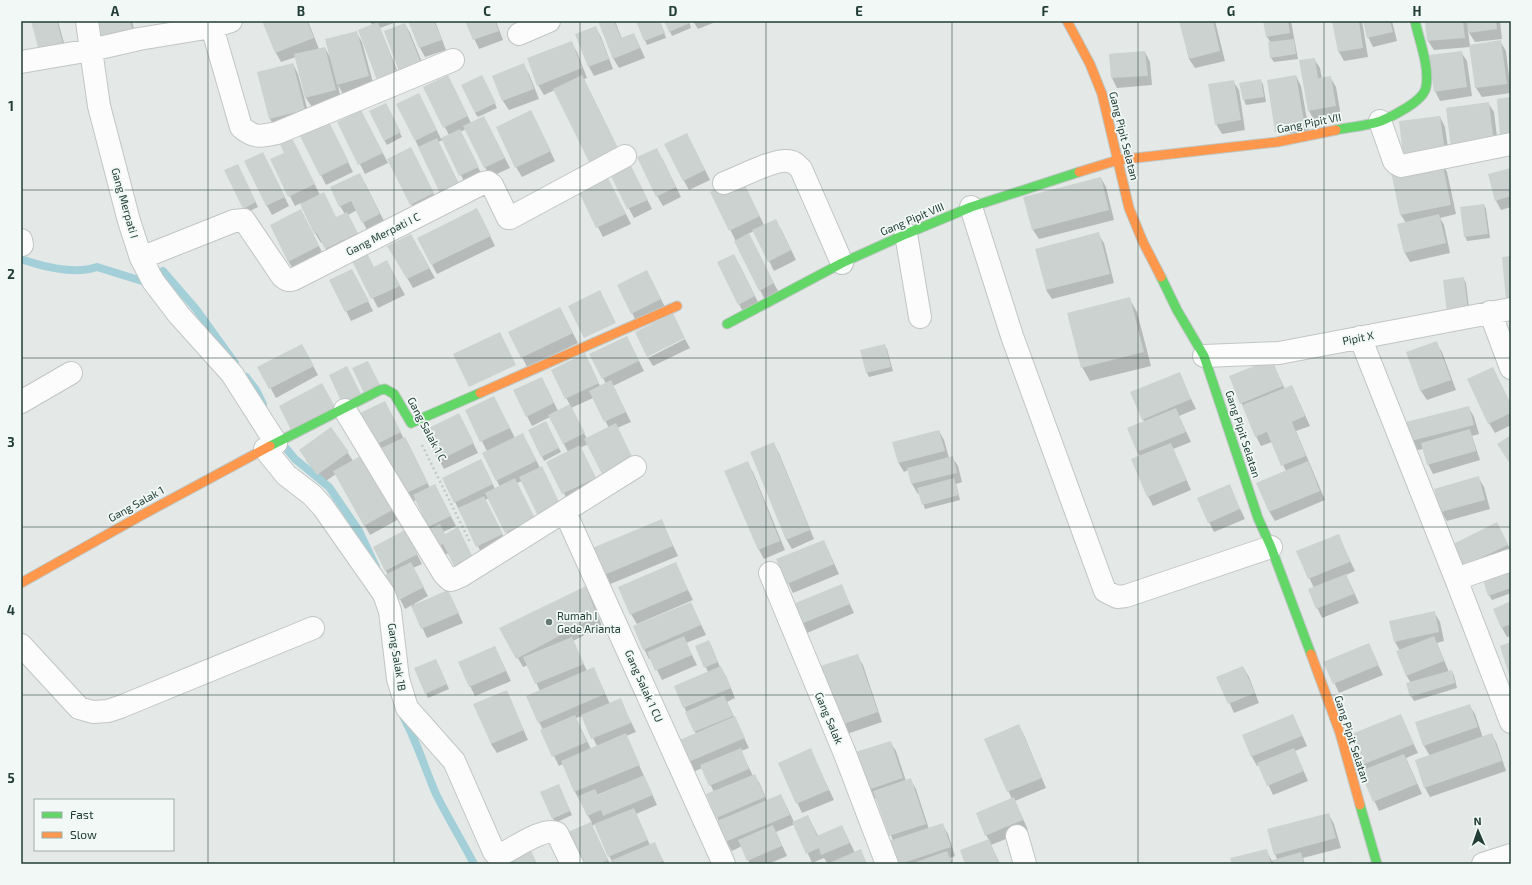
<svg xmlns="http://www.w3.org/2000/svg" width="1532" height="885" viewBox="0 0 1532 885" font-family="'Exo 2',sans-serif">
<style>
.shadow{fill:#0003;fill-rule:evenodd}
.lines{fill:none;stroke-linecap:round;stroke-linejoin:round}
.stream{stroke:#a3cfd8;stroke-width:8}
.building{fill:#ccd2d0}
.street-casing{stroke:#c1c6c4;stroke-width:24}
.fast-casing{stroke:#bfc7c4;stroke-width:11}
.slow-casing{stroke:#bfc7c4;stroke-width:11}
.path{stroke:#c0c9c6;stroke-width:2.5;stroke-dasharray:2 3;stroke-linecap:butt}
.street{stroke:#fbfcfb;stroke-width:22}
.fast{stroke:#63d668;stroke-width:9}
.slow{stroke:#ff974d;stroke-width:9}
.grid{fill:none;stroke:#213d36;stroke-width:1;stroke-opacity:0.55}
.poi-dot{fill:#657974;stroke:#f1f8f5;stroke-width:1.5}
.labels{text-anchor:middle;stroke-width:3.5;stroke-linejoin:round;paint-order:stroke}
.street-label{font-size:11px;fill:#213d36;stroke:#f1f8f5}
.poi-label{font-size:11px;fill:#213d36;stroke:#f1f8f5;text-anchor:start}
.neatline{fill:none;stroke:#213d36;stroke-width:1.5}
.grid-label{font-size:13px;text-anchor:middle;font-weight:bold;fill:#213d36}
</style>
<rect width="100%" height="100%" fill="#e4e9e7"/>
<path class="shadow" d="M32 21H58L67 54Z
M92 21H132L138 45Z
M169 21H201L170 23Z
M263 21H308L319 49 325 48 330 57 356 32 362 42 374 86 343 94 338 85 341 100 312 107 306 98 296 57 281 62 276 53Z
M370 21H399L380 28 403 85Z
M409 21H435L446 50 425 57 420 48Z
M466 21H496L503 40 479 49Z
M599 21H615L622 39 634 34 645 58 619 68 613 58Z
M637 21H660L666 38 647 45Z
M665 21H689L691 28 672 36Z
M693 21H718L698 29Z
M1180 21H1215L1225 61 1195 68 1189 59Z
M1264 21H1291L1298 59 1274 62 1271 58 1269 43H1271L1267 37Z
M1333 21H1362L1368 57 1344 61 1339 52Z
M1364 21H1392L1397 41 1373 47 1368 37Z
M1426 21H1500L1502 39 1475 42 1468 31 1470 46 1500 41 1506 51 1511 93 1482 97 1476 88 1470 47 1434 50 1428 41Z
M405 24 410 33 426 72 406 80Z
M596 28 601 37 613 69 594 76 589 67 576 35Z
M571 42 577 52 587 78 584 79 622 157 595 171 555 90 544 95 538 85Z
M1145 52 1150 62 1152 85 1117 88 1112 78 1110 54Z
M1461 52 1467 61 1472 96 1440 101 1435 91Z
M1314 59 1320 68 1322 79 1330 77 1336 87 1341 116 1314 120 1309 111Z
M293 64 298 74 310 119 275 128 270 119Z
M523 64 529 74 539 99 509 110 503 101 493 76Z
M1296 76 1301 86 1310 136 1276 131Z
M484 80 497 108 478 117 475 113Z
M1260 80 1263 84 1266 102 1246 105 1244 100 1241 83Z
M1233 81 1239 90 1245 130 1222 134 1216 124Z
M453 86 471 123 484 117 510 168 490 177 466 129 460 132 483 177 466 185 443 140 438 142 464 194 419 148 398 104 419 94 441 139 449 135 424 87Z
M1488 103 1494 112 1499 153 1447 108Z
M388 109 402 137 387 145 384 140Z
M361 111 388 163 365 174 338 122Z
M1440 117 1445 127 1450 161 1442 162 1447 172 1456 214 1440 218 1444 225 1450 253 1410 262 1405 253 1406 223 1401 215 1392 173Z
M328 121 353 172 326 185 321 175Z
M536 121 555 161 522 177 516 167Z
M692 144 710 180 689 190 684 181Z
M295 145 320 195 336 218 345 214 340 206 365 183 385 223 368 232 357 210 348 215 362 243 331 258 322 242 321 243 315 233 301 203 295 206 271 160 286 153Z
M416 158 438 203 416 214 411 204Z
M662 158 681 197 663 206 657 196Z
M268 163 289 206 272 215 267 206Z
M629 163 652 209 634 218 610 173Z
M1511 169V207L1501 210 1496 201Z
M240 170 258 207 246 213 243 208Z
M1101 178 1106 187 1114 220 1039 239 1033 230Z
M611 185 631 224 603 237 578 189Z
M746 188 764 225 781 229 796 260 774 271 754 231 748 234 779 293 765 300 712 193Z
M1484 205 1486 209 1490 238 1467 241 1465 236Z
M482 219 495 246 437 274 432 265Z
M306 220 324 256 294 270 288 261Z
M1098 234 1104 243 1114 283 1052 299 1046 290Z
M411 236 435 278 413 288 389 247Z
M354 261 374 268 392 271 405 295 378 308Z
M739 264 760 306 744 314 739 304Z
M1463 278 1466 283 1470 316 1450 318Z
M357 279 373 311 351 321 331 280Z
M652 281 666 309 637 323 632 313Z
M1129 298 1137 312 1151 366 1090 381 1082 367Z
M560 308 578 343 527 367 510 333Z
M685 339 690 348 653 366 648 358Z
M1436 343 1442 352 1456 390 1427 400 1421 391 1407 353Z
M302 345 318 375 276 398 259 367Z
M884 345 887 349 893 371 869 377 867 373 861 351Z
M632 347 644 371 613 386 631 422 617 428 638 469 608 483 588 444 580 448 601 488 569 503 548 462 568 452 550 417 532 426 527 416 547 388 558 411 570 405 552 371 590 364 600 386 606 384 591 354ZM593 398 609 428 587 439 571 408Z
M1271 360 1285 389 1292 386 1310 426 1296 431 1325 500 1275 521 1269 511 1286 471 1272 442 1261 446 1256 436 1230 377Z
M1493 368 1511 405V425L1495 433 1489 423Z
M1179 374 1196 409 1179 416 1191 442 1173 449 1191 490 1153 506 1148 496 1140 457 1128 428 1144 422 1143 419Z
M499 407 515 438 528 444 540 468 547 477 544 523 522 481 517 483 540 529 512 542 489 498 485 500 507 544 483 556 455 502 486 470 495 489 500 487 483 453 487 451 466 410Z
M1469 408 1474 417 1479 434 1472 436 1480 460 1433 474 1428 464 1423 449 1413 451 1408 442Z
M390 412 404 439 405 438 410 447 430 488 440 495 456 526 443 532 445 535 463 538 477 566 460 575 449 553 440 557 431 530 416 500 406 505 376 444Z
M464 424 478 453 444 469 439 460Z
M548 427 561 452 544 461 542 456Z
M939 431 944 440 949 458 952 457 958 466 962 482 956 484 960 500 925 509 920 493 918 494 912 484 908 470 904 472 898 462Z
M773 444 779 453 814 539 792 549 786 539Z
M348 453 353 461 363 455 399 519 370 535 336 474 323 483 306 460Z
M747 463 753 472 785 550 764 559 759 550Z
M1478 477 1484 487 1490 509 1447 521 1441 512 1435 490Z
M1229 486 1245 519 1214 532 1209 522Z
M661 520 678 556 608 585 592 550Z
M1502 533 1511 551 1461 568Z
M1338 535 1355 571 1346 575 1359 603 1322 618 1309 590 1314 588 1297 552Z
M410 541 422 564 413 568 428 596 414 604 415 605 448 591 463 623 427 638 412 605 405 609 374 547Z
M824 541 839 574 793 593 788 583Z
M675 563 693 600 637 624 631 614Z
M1511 569V593L1492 600 1489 595Z
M841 585 854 613 807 633 802 623Z
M586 587 591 596 602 626 573 641 587 671 594 669 610 704 620 700 636 732 626 736 657 805 636 814 650 845 654 844 665 864H613L595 824 592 826 610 864H583L569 833 592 823 575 792 563 764 559 766 541 730H543L539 722 540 691 528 665 523 667 501 629ZM582 716 597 746 591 749 576 718ZM623 784 624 785 598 796 597 795Z
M1511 602V636L1507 637 1502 628Z
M691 603 706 635 686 643 697 665 662 680 651 658 649 659 644 649Z
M1434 612 1440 622 1444 641 1437 643 1449 672 1451 671 1454 675 1457 688 1414 701 1411 696V683L1406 675 1400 651 1395 642Z
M1368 644 1383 675 1339 693 1325 662Z
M711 645 720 667 726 676 735 698 727 702 749 748 741 751 753 776 754 775 760 784 767 801 781 795 794 822 808 816 818 836 842 826 855 853 860 851 867 864H828L824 858 812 863 795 824 776 832 787 856 768 864H750L742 846 732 851 726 841 717 817 714 792 702 768 691 773 685 764 696 734 675 686 708 672 696 646Z
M495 647 511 681 475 696 470 686Z
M857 655 863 665 882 722 841 736Z
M438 664 449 689 428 698 426 693Z
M1243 667 1249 677 1259 703 1234 713 1218 677Z
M506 691 528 740 497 753 491 744Z
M1469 705 1475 714 1483 738 1492 734 1497 744 1506 771 1430 797 1425 788 1416 761 1430 756 1424 746Z
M1293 715 1307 746 1295 751 1308 781 1273 795 1259 765 1257 766 1252 757 1243 735Z
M1400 715 1418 753 1406 758 1422 794 1379 811 1361 772 1366 770 1363 764Z
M1019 726 1024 735 1046 788 1015 801 1028 830 991 845 1000 864H967L989 840 986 835 1012 799 985 739Z
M890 742 896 751 906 781 910 779 916 789 929 829 942 824 948 834 955 856 950 858 953 864H894L893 841 877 798 868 801 863 791Z
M810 750 834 800 802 813 779 763Z
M561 790 572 815 555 823 553 818Z
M1329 815 1334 824 1341 848 1303 858 1305 864H1233L1266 850 1272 861 1277 859 1275 854Z
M1345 862 1346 864H1336Z"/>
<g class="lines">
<path class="stream" d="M21 259C44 267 74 275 97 267L142 281
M163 271 196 309 235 363
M246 377 256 390 263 404
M285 447 295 459 329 487 359 531 376 567
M404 718C417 742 425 769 436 794 448 818 462 841 474 864"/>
</g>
<path class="building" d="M31 21H57L63 44 39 51Z
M91 21H130L134 36 97 45Z
M262 21H307L314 38 275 53Z
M408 21H434L442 40 419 48Z
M465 21H495L499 31 473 40Z
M598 21H614L621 38 634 33 640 48 613 59Z
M636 21H660L665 33 644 41Z
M664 21H689L690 23 669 32Z
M1179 21H1213L1220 51 1189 59Z
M1263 21H1288L1290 33 1266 37Z
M1332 21H1359L1363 48 1338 52Z
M1363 21H1390L1393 32 1367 38Z
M1425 21H1463L1465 38 1427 41Z
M1467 21H1496L1497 29 1468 33Z
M378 22 398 75 378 83 358 30Z
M405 23 421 63 399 71 384 31Z
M596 26 609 59 588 67 575 34Z
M357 31 369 76 337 85 325 39Z
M1294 39 1296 54 1270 58 1268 42Z
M1501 40 1507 84 1475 88 1469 45Z
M572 41 582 68 537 86 527 58Z
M325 47 336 90 305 98 294 54Z
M1145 51 1148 76 1111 78 1109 54Z
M1462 51 1467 87 1434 92 1429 55Z
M1315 58 1318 78 1331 76 1336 106 1308 111 1299 60Z
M293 63 305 110 269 119 257 72Z
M524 63 534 89 502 101 492 76Z
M448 75 468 116 443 128 423 87Z
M482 75 496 103 475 113 461 85Z
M582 75 618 148 589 162 553 89Z
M1296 75 1305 127 1275 132 1267 80Z
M1261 79 1264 97 1243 100 1239 83Z
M1234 80 1241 120 1215 125 1208 84Z
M419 93 437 130 415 141 396 104Z
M1511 97V136L1500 137 1497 99Z
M1489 102 1494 143 1451 149 1446 108Z
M386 103 401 132 384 141 369 111Z
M361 110 383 153 358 165 337 122Z
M531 110 551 151 515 168 496 127Z
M484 116 505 158 484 168 463 126Z
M1440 116 1445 152 1403 157 1399 121Z
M328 120 349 162 320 176 299 134Z
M460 129 479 167 459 176 441 138Z
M687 133 705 170 683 181 664 144Z
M290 134 315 184 288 197 270 159 284 153 278 140Z
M437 138 459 184 440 193 418 147Z
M411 147 434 193 410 205 387 159Z
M657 148 676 187 656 197 637 157Z
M263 152 285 197 266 206 244 161Z
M1442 161 1451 205 1400 215 1391 172Z
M629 162 648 200 627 209 609 172Z
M238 164 256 202 243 209 224 170Z
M1511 168V196L1495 201 1488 174Z
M360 173 380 214 362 223 351 201 339 207 330 187Z
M606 174 626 214 596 228 577 188Z
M1101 177 1109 210 1032 230 1023 197Z
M741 178 760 216 729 231 710 192Z
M324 192 336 217 347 212 358 233 325 249 317 233 314 234 300 204Z
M1484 204 1488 234 1464 237 1460 207Z
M477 208 491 236 431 265 417 238Z
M301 209 319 246 288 262 270 225Z
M1439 214 1446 243 1404 253 1397 224Z
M776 219 791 250 768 262 752 230Z
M1099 232 1110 274 1046 290 1035 249Z
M749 233 774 283 759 291 734 241Z
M411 234 430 268 407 279 387 246Z
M367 253 374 267 387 260 400 286 371 299 352 261Z
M734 254 755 296 738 305 717 262Z
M1511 256V300H1506L1502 257Z
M352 269 369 301 345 312 329 280Z
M647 270 661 299 631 314 617 285Z
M1464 277 1468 311 1447 314 1443 280Z
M600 290 616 323 584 338 568 306Z
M1130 297 1144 352 1081 368 1067 313Z
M560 307 573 333 521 358 508 332Z
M673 313 685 338 647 357 635 332Z
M500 332 516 365 469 387 453 354Z
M627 336 639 361 602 379 589 354Z
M1437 341 1451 380 1420 391 1406 352Z
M302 344 314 366 269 389 257 367Z
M885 344 891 367 866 373 860 350Z
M585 353 599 383 565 399 551 370Z
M1272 359 1283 386 1240 404 1229 376Z
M368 361 380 385 364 393 352 368Z
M347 366 361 394 342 403 329 375Z
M1493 367 1511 405V413L1488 424 1467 379Z
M1180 372 1191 399 1142 420 1130 392Z
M542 377 554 403 526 417 513 390Z
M611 380 626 412 604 422 589 391Z
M322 383 335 407 291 430 279 406Z
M1292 385 1305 416 1292 422 1306 456 1281 466 1267 432 1288 423 1255 437 1242 405Z
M494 396 510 428 480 442 465 410Z
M385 401 401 432 375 445 360 413Z
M570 404 585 433 563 444 548 415Z
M1469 406 1474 425 1407 442 1402 423Z
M1176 408 1186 432 1137 452 1127 428Z
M459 413 474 443 438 461 423 431Z
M546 421 559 448 541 457 528 430Z
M616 423 633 459 602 474 584 439Z
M331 427 349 452 317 475 299 450Z
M1470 429 1476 451 1427 465 1421 443Z
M939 430 945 451 898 463 892 442Z
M523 433 536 461 496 481 482 453Z
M1511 435V461L1509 462 1497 444Z
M405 437 428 483 400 496 377 450Z
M774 442 810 530 786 540 750 452Z
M1171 443 1187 480 1147 497 1131 459Z
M580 445 596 478 562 494 546 462Z
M364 454 394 509 364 526 333 471Z
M953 456 957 473 911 484 907 468Z
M481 459 493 484 454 503 442 478Z
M748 461 780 541 758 550 724 471Z
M1308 461 1320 491 1269 512 1256 483Z
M542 466 560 504 537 514 519 477Z
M1479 476 1485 500 1441 512 1434 489Z
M515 478 535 519 505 533 485 493Z
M954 478 959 495 922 505 917 488Z
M435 484 451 516 428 527 413 495Z
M1230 484 1240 509 1208 523 1197 498Z
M484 496 503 534 476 547 458 508Z
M662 519 673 546 602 576 590 549Z
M1497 522 1508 545 1460 568 1449 546Z
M440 524 445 534 458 527 472 556 454 566 443 544 434 548 425 531Z
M405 530 418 554 385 571 373 547Z
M1339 534 1350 562 1308 579 1296 551Z
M824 540 834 564 787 584 776 559Z
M411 562 424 587 399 600 385 575Z
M676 562 688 590 630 615 618 587Z
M1511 568V588L1488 596 1482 577Z
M1346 574 1354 594 1316 609 1308 589Z
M842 584 850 604 801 624 793 604Z
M586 586 597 616 516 659 499 628Z
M448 590 459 613 421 629 411 606Z
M1511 601V624L1501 628 1493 609Z
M691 602 701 625 643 650 633 626Z
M1435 611 1439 632 1394 642 1389 621Z
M684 636 692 655 655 671 647 652Z
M1434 636 1444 661 1406 676 1396 651Z
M572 637 584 664 535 684 523 657Z
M709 640 718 662 704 668 695 646Z
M1511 642V681L1500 646Z
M1369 643 1379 665 1333 684 1323 662Z
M495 646 506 671 469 687 458 662Z
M858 654 878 712 835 727 814 668Z
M436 659 447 684 425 694 414 668Z
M721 666 731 688 683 708 674 686Z
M1243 666 1255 693 1228 704 1216 677Z
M594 667 605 694 538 723 526 696Z
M1452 670 1455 683 1410 697 1406 683Z
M507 690 524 730 491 744 473 704Z
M724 695 733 716 694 732 685 712Z
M621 698 631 723 591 739 581 715Z
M1470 704 1478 727 1423 746 1415 722Z
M1293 714 1302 736 1251 757 1242 735Z
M1401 714 1414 744 1362 765 1349 735Z
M575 715 587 742 552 757 540 730Z
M735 716 745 738 684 764 675 742Z
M1019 724 1042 778 1007 792 984 739Z
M626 733 640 765 574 792 561 761Z
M1492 733 1502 761 1424 788 1415 760Z
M891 741 903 778 862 792 849 754Z
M741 748 749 769 709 786 700 765Z
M811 748 829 790 796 804 778 763Z
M1294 748 1304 771 1267 786 1257 763Z
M1404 754 1417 784 1373 802 1360 771Z
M755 774 765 797 716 818 706 794Z
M644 775 653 795 603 816 601 810 587 816 578 796 595 789 598 795Z
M911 778 926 824 889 836 873 791Z
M559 784 570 811 552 819 540 792Z
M781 794 790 815 725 842 717 821Z
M1014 797 1023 820 985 836 976 813Z
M634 808 648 840 608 857 594 824Z
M1329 813 1336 838 1274 855 1267 829Z
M808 815 817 836 842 825 850 843 821 855 819 848 806 854 792 822Z
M591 822 608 860 598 864H582L568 832Z
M943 823 951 847 900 864H893L886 842Z
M773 825 782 846 747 861 738 840Z
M989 839 999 864H965L960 850Z
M655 842 663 861 655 864H614L612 860Z
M529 846 537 864H491V863Z
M861 849 867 864H827Z
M1267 849 1271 864H1232L1230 858Z
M947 851 952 864H910Z
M1301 852 1304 864H1274L1273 860Z"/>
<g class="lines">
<defs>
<path id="street" d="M211 21 212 27 139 39 91 50 99 106 129 221 141 258 153 281 179 315 232 374 276 443
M231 21 212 27 241 127C254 138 260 137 277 133L453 60
M519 34 549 21
M21 62 91 50 87 21
M1380 121 1394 161 1397 164 1401 166 1511 144
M724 183C738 178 774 159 787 161 794 161 797 165 801 169L842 263
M971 207 1012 336 1105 591 1117 597 1126 596 1271 547
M906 234 920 317
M21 240 22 245
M141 258 234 221 244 220 282 276C286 280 288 281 294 279L483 183 488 182 492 185 508 218H510L625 156
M1490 312 1511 368
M1360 337 1456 579 1511 722
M1204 356 1279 353 1511 309
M21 402 71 373
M345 410 444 574 450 580 454 579 461 576 635 467
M265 449 286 475 312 495 323 507 384 594 390 611 398 679 407 708 454 761 494 852 496 854H502C515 848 543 827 557 833L572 864
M565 512 724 864
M770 573 845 754 887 864
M1456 579 1511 560
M21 645 79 708 93 712 108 711 120 707 313 628
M1017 836 1025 864
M1483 864 1511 855"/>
<path id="fast" d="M1336 130C1350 127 1367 126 1381 121 1393 116 1424 101 1426 87 1430 67 1419 40 1415 21
M1161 277 1177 310 1204 356 1258 518 1271 547 1311 654
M727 324 842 263 906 234 971 207 1079 172
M270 446 380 390 385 389 394 394 411 423 480 393
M1360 805 1377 864"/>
<path id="slow" d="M1067 21 1090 64 1102 94 1129 208 1143 242 1161 277
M1079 172 1118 160 1277 142 1336 130
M480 393 677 306
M21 583 142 515 270 446
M1311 654 1340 733 1360 805"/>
</defs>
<use href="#street" class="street-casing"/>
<use href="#fast" class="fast-casing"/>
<use href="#slow" class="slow-casing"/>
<path class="path" d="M422 445 470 542"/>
<use href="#street" class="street"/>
<use href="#fast" class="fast"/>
<use href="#slow" class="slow"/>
</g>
<path class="grid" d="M208 21V864M394 21V864M580 21V864M766 21V864M952 21V864M1138 21V864M1324 21V864M21 190H1511M21 358H1511M21 527H1511M21 695H1511"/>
<circle class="poi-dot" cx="549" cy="622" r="4"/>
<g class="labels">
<g class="street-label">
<text transform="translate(1309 123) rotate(-11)" y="4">Gang Pipit VII</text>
<text transform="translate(1124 136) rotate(76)" y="4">Gang Pipit Selatan</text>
<text transform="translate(125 203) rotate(74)" y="4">Gang Merpati I</text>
<text transform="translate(912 219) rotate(-23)" y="4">Gang Pipit VIII</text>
<text transform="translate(383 234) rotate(-27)" y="4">Gang Merpati I C</text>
<text transform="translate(1358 338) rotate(-11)" y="4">Pipit X</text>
<text transform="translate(427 429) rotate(62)" y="4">Gang Salak 1 C</text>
<text transform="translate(1243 434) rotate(72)" y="4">Gang Pipit Selatan</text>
<text transform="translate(136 504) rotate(-29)" y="4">Gang Salak 1</text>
<text transform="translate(397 657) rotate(81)" y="4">Gang Salak 1B</text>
<text transform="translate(644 686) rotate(66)" y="4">Gang Salak 1 CU</text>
<text transform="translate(829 718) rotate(67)" y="4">Gang Salak</text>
<text transform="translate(1352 739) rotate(72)" y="4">Gang Pipit Selatan</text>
</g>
<g class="poi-label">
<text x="557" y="620">Rumah I<tspan x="557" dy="13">Gede Arianta</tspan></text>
</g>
</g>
<rect width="1532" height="885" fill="none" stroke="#f1f8f5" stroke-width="44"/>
<rect x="34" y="799" width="140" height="52" fill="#f1f8f5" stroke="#9eada9"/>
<rect x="42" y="812" width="20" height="6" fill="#63d668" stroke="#9eada9"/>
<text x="70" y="819" font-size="12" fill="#213d36">Fast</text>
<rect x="42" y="832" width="20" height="6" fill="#ff974d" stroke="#9eada9"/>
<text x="70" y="839" font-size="12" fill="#213d36">Slow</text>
<g transform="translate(1478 831) rotate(358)" stroke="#f1f8f5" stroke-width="3" paint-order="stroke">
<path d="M0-3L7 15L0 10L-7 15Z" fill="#213d36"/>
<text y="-6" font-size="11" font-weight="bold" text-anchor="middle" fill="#213d36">N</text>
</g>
<rect x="22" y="22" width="1488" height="841" class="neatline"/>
<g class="grid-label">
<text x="115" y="16">A</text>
<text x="301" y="16">B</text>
<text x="487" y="16">C</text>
<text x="673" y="16">D</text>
<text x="859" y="16">E</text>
<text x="1045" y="16">F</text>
<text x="1231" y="16">G</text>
<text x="1417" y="16">H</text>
<text x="11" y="111">1</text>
<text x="11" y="279">2</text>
<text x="11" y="447">3</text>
<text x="11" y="615">4</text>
<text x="11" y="783">5</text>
</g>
</svg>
